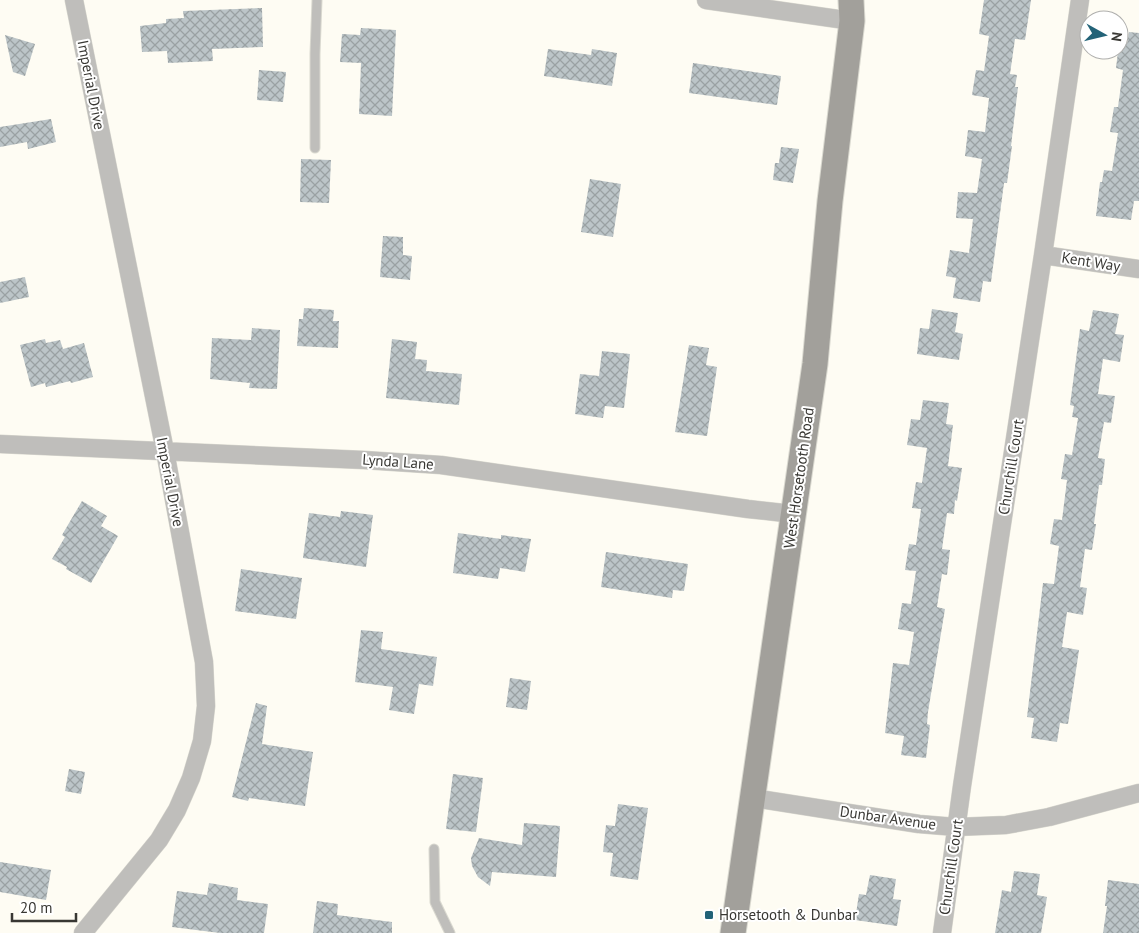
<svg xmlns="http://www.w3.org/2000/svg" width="1139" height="933" viewBox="0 0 1139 933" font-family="'PT Sans',sans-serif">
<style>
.building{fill:url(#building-cross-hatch)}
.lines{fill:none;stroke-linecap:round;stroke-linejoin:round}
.lane-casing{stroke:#dad9d0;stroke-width:11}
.street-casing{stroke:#dad9d0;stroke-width:19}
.secondary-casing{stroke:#dad9d0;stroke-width:27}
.lane{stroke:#bfbebb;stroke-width:9}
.street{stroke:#bfbebb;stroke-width:18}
.secondary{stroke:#a2a09b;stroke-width:25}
.poi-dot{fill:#236378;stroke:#fff;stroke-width:2}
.labels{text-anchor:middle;stroke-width:4;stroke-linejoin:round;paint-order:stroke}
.street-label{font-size:15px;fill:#383733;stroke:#fff}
.poi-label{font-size:15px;fill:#383733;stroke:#fff;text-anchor:start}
</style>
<defs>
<pattern id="building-cross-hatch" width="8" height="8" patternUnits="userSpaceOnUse" patternTransform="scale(1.25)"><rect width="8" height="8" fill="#bcc5c8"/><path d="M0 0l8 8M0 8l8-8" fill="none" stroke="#9aa1a3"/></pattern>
</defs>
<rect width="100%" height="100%" fill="#fefcf3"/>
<path class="building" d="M984 0H1031L1025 40 1015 39 1010 74 1017 75 1015 87H1018L1011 146H1012L1007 183H1004L991 282 983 281 980 302 953 298 956 278 946 276 950 250 969 253 973 219 956 218 958 192 977 193 982 159 965 156 968 130 985 132 989 98 972 95 976 70 984 71 989 36 979 34Z
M262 8 263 47 212 49 213 61 168 63 167 51 142 52 140 26 166 23V19L184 18 183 11Z
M361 28 396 30 392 116 359 114 361 63 340 62 342 34 360 35Z
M1129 32 1139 33V201H1134L1131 220 1096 216 1100 182H1102L1104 170 1112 171 1118 133 1110 132 1114 107H1118L1123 70 1116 68 1119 43 1127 44Z
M5 35 35 44 25 76 13 72Z
M548 49 591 55 592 49 617 53 612 86 544 76Z
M693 63 781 76 777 105 689 93Z
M259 70 286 72 283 102 257 100Z
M51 119 56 142 28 149 27 142 0 147V127Z
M781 147 799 149 793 183 773 180 775 163H779Z
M301 159 331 160 329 203 300 202Z
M590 179 621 184 613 237 581 232Z
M383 236 403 237V255L412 256 410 280 380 277Z
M25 277 29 297 0 303V282Z
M304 308 334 310 333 321H339L338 348 297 346 299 319H303Z
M932 309 958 313 955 332 963 334 959 360 917 354 920 328 929 329Z
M1093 310 1119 314 1115 334 1124 335 1120 362 1103 359 1098 394 1115 396 1111 423 1104 422 1098 458 1105 459 1102 485H1099L1094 524H1096L1092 550 1085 549 1080 587 1087 588 1083 615 1067 612 1062 647 1079 650 1068 724 1060 723 1057 742 1031 738 1034 718 1027 717 1043 583 1054 584 1059 546 1050 544 1054 519 1062 520 1067 480 1061 479 1065 454 1072 455 1078 418 1072 417 1074 406 1070 405 1080 329 1089 331Z
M252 328 280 330 277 389 249 388 250 383 210 379 212 338 251 340Z
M45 339 46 343 60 340 63 349 84 343 93 377 71 383 70 381 46 387 45 383 31 387 20 345Z
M392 339 417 342 415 359 427 360 426 371 462 374 459 405 386 398Z
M689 345 709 348 706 365 717 367 707 436 675 432Z
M602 351 630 354 624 408 605 406 603 418 575 414 580 374 599 376Z
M923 400 949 403 946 424 953 425 948 466 962 468 957 501 955 500 954 514 947 513 942 549 950 550 947 575 942 574 937 607 945 609 928 712 927 724 930 725 926 758 901 755 904 736 885 733 893 663 909 665 914 632 898 629 902 603 911 604 916 571 905 570 909 544 916 545 921 509 912 508 916 482 922 483 927 448 907 445 911 419 920 420Z
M82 501 107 516 101 526 118 536 91 583 66 569 67 567 52 559 65 537 62 535Z
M341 511 373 515 366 567 303 558 309 513 340 517Z
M458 533 501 539V535L531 539 525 572 500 568 498 579 453 573Z
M606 552 688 564 684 591 673 590 672 598 601 587Z
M241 569 302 578 296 619 235 611Z
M361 630 383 632 381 649 437 657 433 686 419 684 414 714 389 710 393 687 355 682Z
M510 678 531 681 527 710 506 707Z
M256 703 267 706 262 744 313 752 305 806 249 798 248 801 232 797Z
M69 769 85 772 81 794 65 791Z
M453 774 483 778 476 832 446 829Z
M618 804 648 808 638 880 610 876 613 853 603 852 606 825 615 826Z
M524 823 560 826 556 877 492 872 490 886 478 877 472 866 471 858 479 838 522 845Z
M0 862 51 870 46 900 0 892Z
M1014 871 1040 874 1037 895 1047 897 1041 933H995L1002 890 1011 892Z
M870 875 896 879 893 899 901 900 897 926 855 920 859 894 866 895Z
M1108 880 1139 884V933H1103L1107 906H1105Z
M209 883 238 888 237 900 268 904 264 933H220L172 927 177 891 207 895Z
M317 901 338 904 337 915 392 922V933H313Z"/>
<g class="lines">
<defs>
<path id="lane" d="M315 148V54L317 0
M434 849 435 902 450 933"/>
<path id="street" d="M74 0 165 451 204 662 206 706 202 741 191 778 177 810 159 840 83 933
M706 0 852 21
M1043 255 1139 269
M0 444 364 460 441 465 748 509 793 514
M753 798 919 824 956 827 1006 825 1049 817 1139 793
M942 933 962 786 1043 255 1080 0"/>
<path id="secondary" d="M733 933 815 364 830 201 852 21 851 0"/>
</defs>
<use href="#lane" class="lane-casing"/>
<use href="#street" class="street-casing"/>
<use href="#secondary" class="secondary-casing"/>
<use href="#lane" class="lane"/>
<use href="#street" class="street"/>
<use href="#secondary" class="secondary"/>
</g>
<rect class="poi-dot" x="704" y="910" width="10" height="10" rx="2.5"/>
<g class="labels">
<g class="street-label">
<text transform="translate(91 85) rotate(79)" y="5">Imperial Drive</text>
<text transform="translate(1091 262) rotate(9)" y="5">Kent Way</text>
<text transform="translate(398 462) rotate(4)" y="5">Lynda Lane</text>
<text transform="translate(1011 467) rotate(-81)" y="5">Churchill Court</text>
<text transform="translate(799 478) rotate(-82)" y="5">West Horsetooth Road</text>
<text transform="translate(170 482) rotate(79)" y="5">Imperial Drive</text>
<text transform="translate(888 818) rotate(8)" y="5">Dunbar Avenue</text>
<text transform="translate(951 867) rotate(-82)" y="5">Churchill Court</text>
</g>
<g class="poi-label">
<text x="719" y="920">Horsetooth &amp; Dunbar</text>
</g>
</g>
<g transform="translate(1104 35) rotate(98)"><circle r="24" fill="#ffffff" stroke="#afafad"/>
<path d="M0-4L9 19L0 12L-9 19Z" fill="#236378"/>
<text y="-8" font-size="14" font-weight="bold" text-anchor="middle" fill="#383733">N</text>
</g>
<path d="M12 913v8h64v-8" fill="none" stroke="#383733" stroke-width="2.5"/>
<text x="20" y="913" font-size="15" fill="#383733" stroke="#ffffff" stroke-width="4" paint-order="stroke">20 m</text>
</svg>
